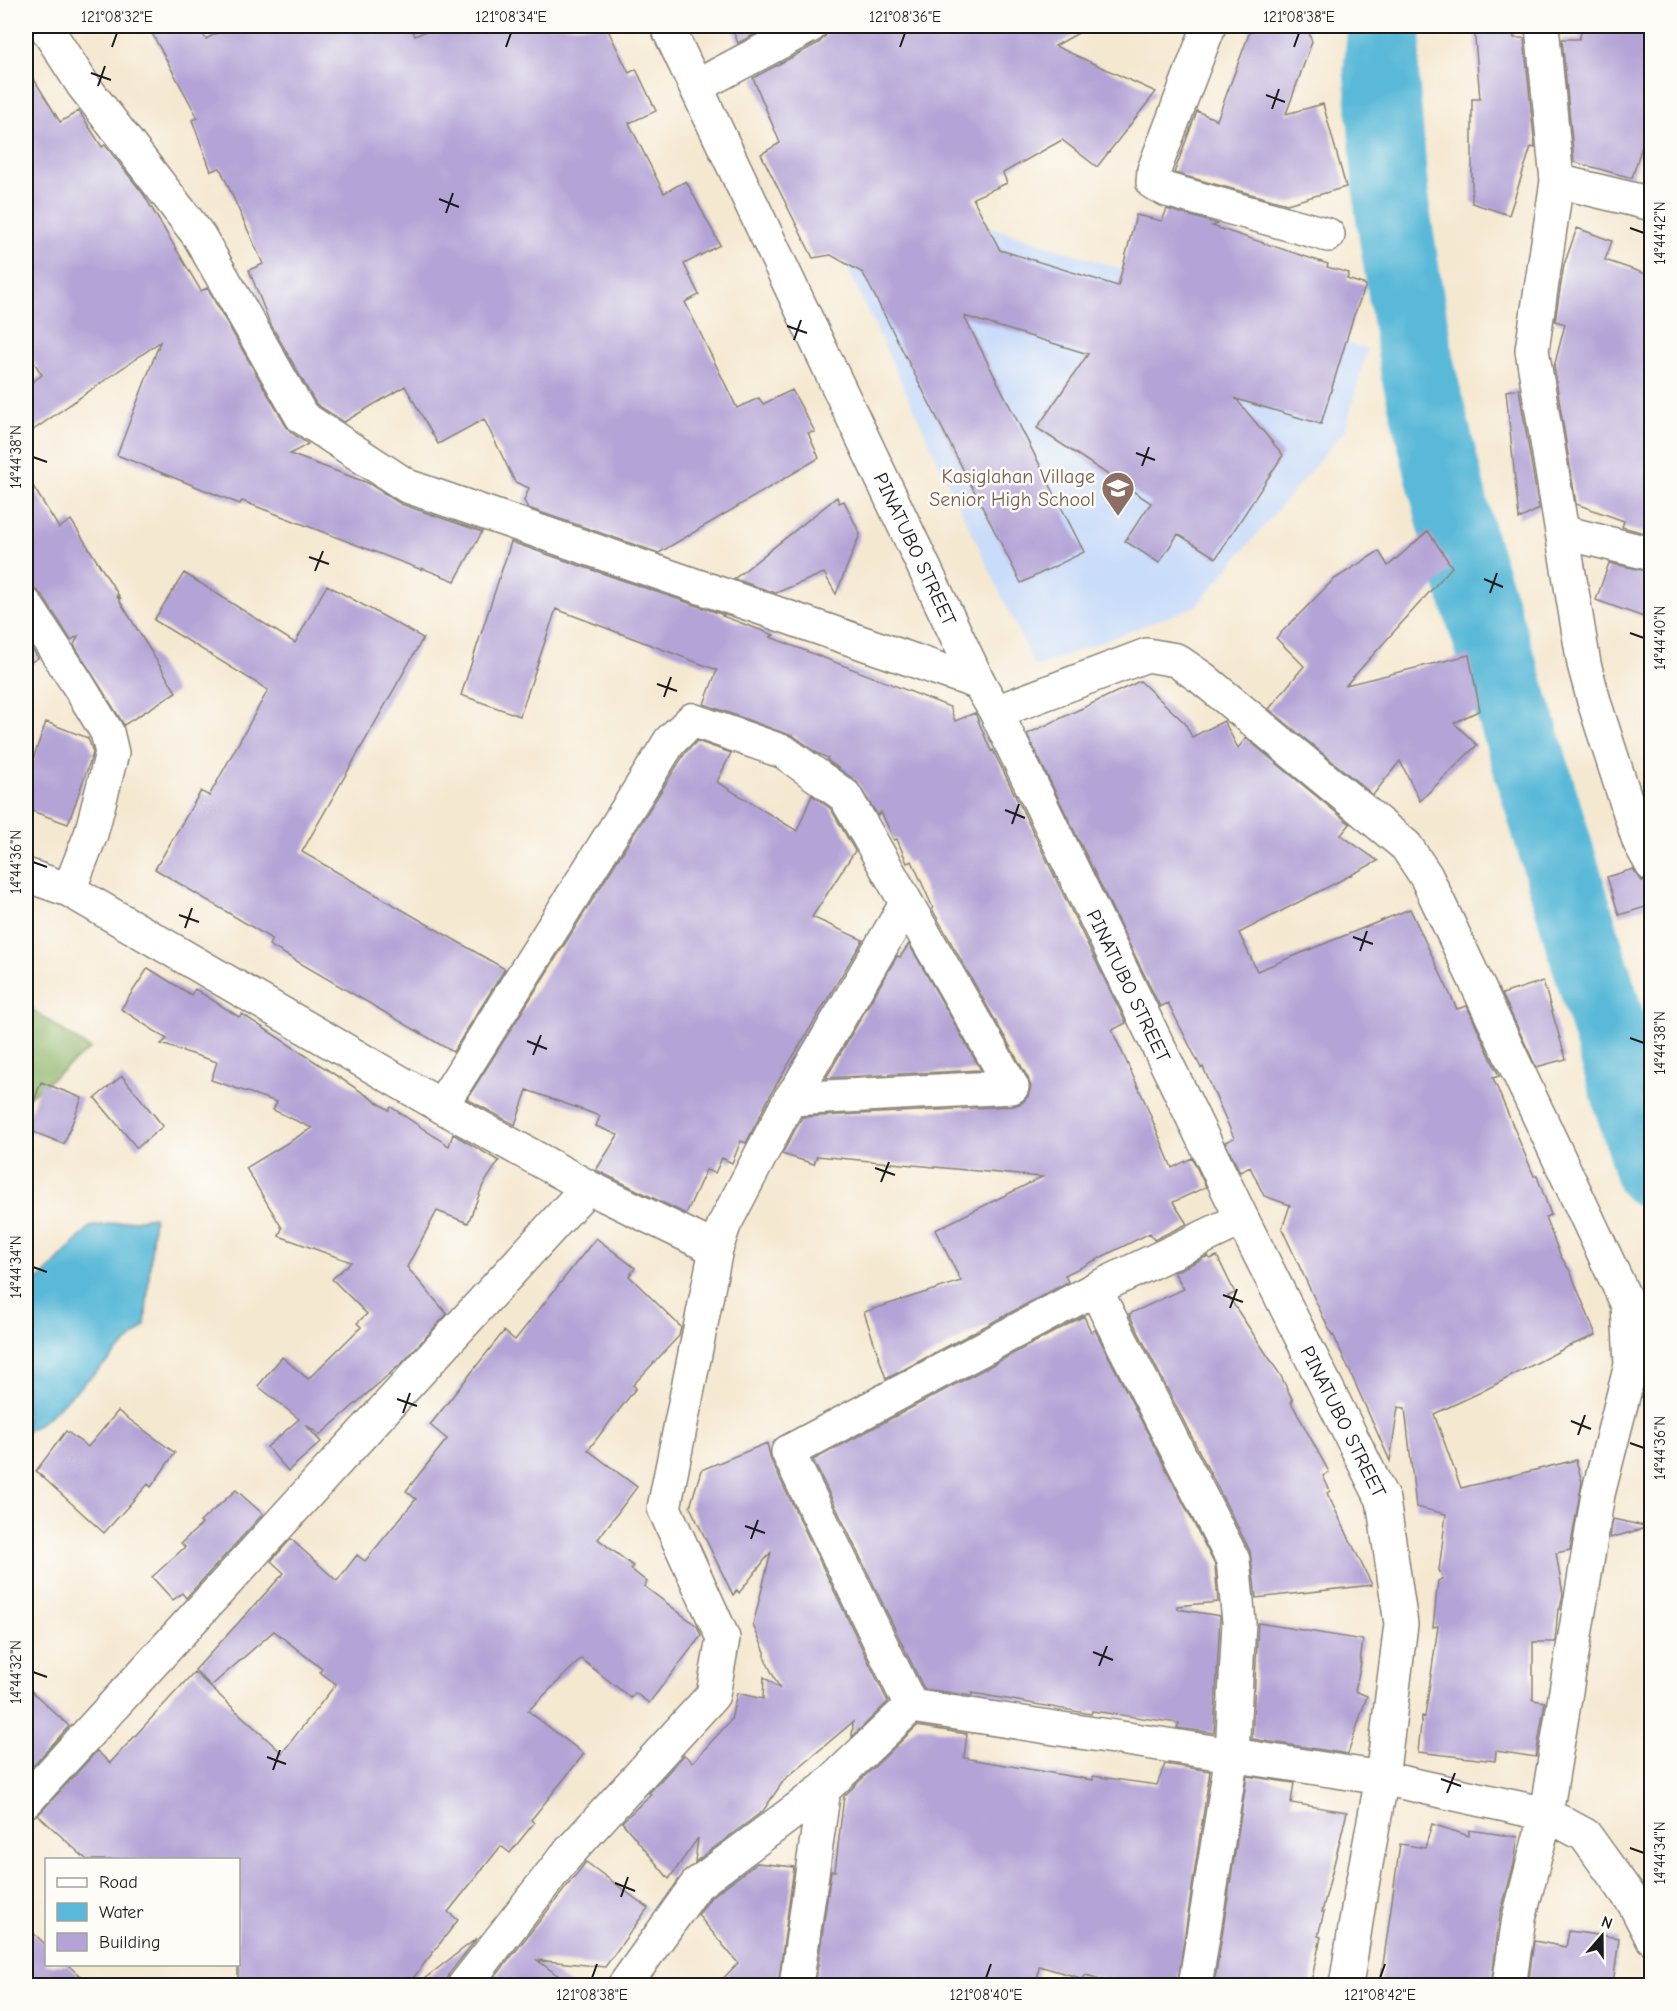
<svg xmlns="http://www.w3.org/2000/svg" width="1677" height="2011" viewBox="0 0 1677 2011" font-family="'Comic Neue',sans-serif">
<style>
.built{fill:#c9dcf9}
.forest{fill:#90b66c;stroke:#566944;stroke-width:1.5}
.water{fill:#5ab9d8;stroke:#3b6a7a;stroke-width:1.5}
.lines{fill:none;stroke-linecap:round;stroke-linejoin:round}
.river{stroke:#5ab9d8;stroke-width:75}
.building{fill:#b3a3d6}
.street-casing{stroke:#888276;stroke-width:36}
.secondary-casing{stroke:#888276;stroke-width:36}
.street{stroke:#fff;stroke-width:33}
.secondary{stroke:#fff;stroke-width:33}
.ticks{fill:none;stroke:#1c1c1c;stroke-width:2}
.labels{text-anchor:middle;stroke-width:5;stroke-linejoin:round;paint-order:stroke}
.education-label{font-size:20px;fill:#785e54;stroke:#fdfcf7;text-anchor:end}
.street-label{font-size:20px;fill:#1c1c1c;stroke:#fdfcf7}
.neatline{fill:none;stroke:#1c1c1c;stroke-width:2}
.ticks-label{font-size:15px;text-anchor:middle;fill:#1c1c1c}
</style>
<rect width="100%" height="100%" fill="#fdfcf7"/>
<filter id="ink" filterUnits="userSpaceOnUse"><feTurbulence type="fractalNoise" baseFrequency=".0167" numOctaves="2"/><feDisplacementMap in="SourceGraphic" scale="12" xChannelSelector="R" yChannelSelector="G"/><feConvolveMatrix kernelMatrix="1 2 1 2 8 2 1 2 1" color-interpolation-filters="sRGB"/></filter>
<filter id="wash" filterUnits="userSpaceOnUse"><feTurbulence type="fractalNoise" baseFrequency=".008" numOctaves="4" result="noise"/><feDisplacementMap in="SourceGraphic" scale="24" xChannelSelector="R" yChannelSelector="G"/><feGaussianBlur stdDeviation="1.35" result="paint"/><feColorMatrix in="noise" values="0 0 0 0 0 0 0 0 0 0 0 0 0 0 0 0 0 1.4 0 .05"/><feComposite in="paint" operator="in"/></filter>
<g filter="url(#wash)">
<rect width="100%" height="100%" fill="#f5e8d1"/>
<path class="built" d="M954 215 1367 349 1346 429 1196 606 1035 667 847 267Z"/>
<path class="forest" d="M26 1005 90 1049 26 1099Z"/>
<path class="water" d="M154 1217 145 1326 46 1419 26 1432V1293L90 1227Z"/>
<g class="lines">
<path class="river" d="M1385 26 1381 70 1392 208 1418 371 1460 543 1521 734 1652 1171"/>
</g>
<g id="blocks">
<path class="building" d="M148 26H197L206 39 230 26H410L415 36 437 26H606L629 73 636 69 656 111 629 123 664 193 686 181 720 245 684 264 699 295 685 302 737 408 759 398 763 404 792 390 815 432 808 433 819 458 659 553 528 508 524 501 529 488 515 482 484 419 438 444 405 386 344 422 316 404 269 321 249 270 263 264 220 168 211 171 192 120 198 118Z
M731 26H771L738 43Z
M829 26H1091L1055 46 1156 92 1097 167 1062 140 1003 173 1007 183 973 198 1000 250 1118 286 1136 215 1162 221 1167 209 1218 224 1212 226 1328 264 1327 267 1349 273 1347 279 1366 285 1353 318 1321 424 1236 399 1283 455 1216 558 1178 534 1159 563 1125 541 1151 503 1037 428 1088 354 964 316 1084 552 1021 583 863 273 831 255 813 258 761 154 780 143 753 78 819 43 826 35Z
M1252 26H1307L1312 42 1286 114 1323 104 1346 187 1287 204 1174 173 1197 111 1217 120Z
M1474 26H1513L1514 38H1524L1535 148 1531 147 1509 215 1472 203V99H1480Z
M1583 26H1652V114L1632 178 1574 162 1562 39H1579Z
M26 66 60 122 79 111 102 147 105 145 144 195 201 291 207 288 286 426 292 433 308 444 290 454 368 483 401 504 482 532 455 581 422 568V570L242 501 240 504 117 455 160 342 26 435V386L42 375 26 350Z
M1577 228 1612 241 1605 260 1652 276V535L1622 527 1624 521 1576 504 1554 367 1565 324 1555 321 1564 265Z
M1519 389 1539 509 1519 519 1506 391Z
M26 475 59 528 71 520 121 599 116 595 176 692 124 725 74 645 78 636 71 640 42 595 35 589 26 586Z
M837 497 839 503 844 501 860 534 836 594 824 573 776 593 734 579Z
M1428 531 1452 567 1346 685 1469 655 1480 710 1454 723 1477 745 1420 801 1400 761 1373 795 1269 709 1304 666 1276 638 1333 580 1379 551 1388 566Z
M511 542 724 615 722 616 774 635 770 637 950 707 955 721 975 713 991 751 993 750 1126 1023 1112 1030 1145 1102 1172 1168 1192 1158 1206 1187 1173 1202 1187 1224 1154 1240 1150 1233 1065 1275 1068 1282 886 1379 864 1312 961 1281 935 1230 1042 1177 817 1156 814 1164 782 1154 802 1117 1013 1106 1022 1103 1028 1096 1031 1087 1028 1078 932 909 933 908 912 861 907 863 897 839 894 840 881 812 878 816 856 781 827 760 828 758 819 754 795 737 704 704 717 670 556 609 520 716 461 695Z
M1609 563 1652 572V620L1596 600Z
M184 573 295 643 327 585 423 638 302 852 505 969 453 1052 269 945 272 939 155 869 201 791 209 796 268 690 154 620Z
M26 639 38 658 26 665Z
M1140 681 1185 723 1192 737 1224 721 1238 748 1246 738 1350 824 1341 835 1378 861 1239 933 1257 971 1410 909 1457 1009 1467 1006 1499 1076 1493 1078 1534 1176H1537L1551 1215 1545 1217 1561 1257 1570 1271 1596 1335 1569 1346 1479 1393 1434 1414 1461 1488 1576 1460 1582 1482 1570 1550 1556 1553 1563 1594 1560 1609H1558L1555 1642H1533V1700L1545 1702 1536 1757 1496 1751 1495 1761 1418 1752 1422 1716 1425 1717 1438 1626 1433 1627 1438 1581 1443 1578 1439 1570 1446 1514 1416 1507 1405 1408 1398 1407 1390 1461 1333 1334 1332 1335 1316 1302 1282 1229 1290 1205 1264 1196 1250 1167 1240 1172 1225 1142 1234 1138 1203 1067 1201 1068 1168 1003 1160 1007 1027 734Z
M46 722 88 738 93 753 68 824 26 809V779Z
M697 741 731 753 717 782 797 831 812 795 831 809 855 851 812 917 863 940 773 1090 746 1143 741 1141 732 1163 722 1158 715 1173 706 1170 686 1214 596 1170 618 1135 596 1126 600 1116 527 1090 515 1125 467 1099 685 753Z
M1633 869 1642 881 1652 884V905L1619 915 1607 877Z
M909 944 981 1070 826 1078 897 956 900 957Z
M148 968 191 995 195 989 239 1017 242 1014 389 1110 391 1107 449 1146 453 1134 499 1161 483 1185 468 1223 437 1211 407 1267 447 1314 403 1362 320 1435 305 1424 321 1442 288 1471 267 1447 299 1419 258 1386 282 1357 308 1379 361 1327 357 1323 367 1314 332 1279 351 1262 279 1236 282 1228 246 1168 312 1128 273 1110 277 1102 211 1080 217 1062 161 1044 167 1039 121 1009Z
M1543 981 1566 1059 1536 1067 1502 994Z
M122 1076 163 1126 137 1148 95 1098Z
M41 1082 82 1098 64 1144 26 1129V1124Z
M596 1238 635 1268 629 1276 681 1327 679 1336 633 1385 636 1388 588 1450 637 1487 598 1539 633 1566 631 1569 647 1582 644 1586 697 1626 701 1636 649 1703 635 1693 631 1698 581 1659 528 1711 584 1754 531 1820 534 1823 510 1853 501 1846 448 1912 458 1920 407 1986H238V1860H87L38 1815 97 1751 110 1763 194 1672 282 1753 336 1684 320 1672 322 1669 274 1631 211 1686 195 1670 284 1573 271 1561 291 1539 337 1581 357 1555 365 1561 416 1499 406 1491 447 1439 430 1425 504 1331 515 1340Z
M1208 1256 1210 1259 1217 1256 1235 1293 1228 1296 1281 1376 1293 1401 1291 1402 1329 1472 1323 1476 1330 1491 1327 1493 1372 1585 1256 1598 1250 1551 1129 1314 1184 1289 1174 1272Z
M1084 1316 1091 1332 1095 1330 1215 1565 1218 1602 1177 1606V1609L1220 1616 1214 1733 1177 1728 1179 1723 1092 1711 1091 1714 972 1693V1696L924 1689 813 1460Z
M118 1411 175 1453 151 1487 148 1484 104 1533 36 1471 66 1431 88 1447Z
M767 1443 771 1460 888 1702 852 1737 853 1722 784 1780 763 1811 695 1862 698 1838 669 1879 622 1822 651 1794 649 1793 684 1755 693 1762 731 1720 737 1693 763 1699 764 1677 780 1689 765 1659V1652L753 1625 771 1552 739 1593 737 1590 733 1595 690 1507 701 1470Z
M236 1490 263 1514 186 1598 182 1593 173 1600 152 1577 185 1547 181 1543 202 1524 200 1522Z
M1613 1519 1649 1527 1610 1538Z
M1258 1623 1363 1640 1360 1663H1361L1355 1691 1367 1696 1348 1754 1252 1739Z
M26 1686 69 1726 26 1774Z
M917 1726 967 1734 964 1758 1093 1780V1776L1157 1785 1165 1764 1210 1771 1177 1986H1129L1085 1975 1084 1979 1039 1966 1037 1986H815L831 1871H835L844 1796Z
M1247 1776 1294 1783 1291 1803 1347 1812 1322 1912H1324L1318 1936 1321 1937 1310 1986H1214Z
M1432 1824 1469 1836V1830L1518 1837 1514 1864 1500 1915 1491 1986H1380L1400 1844 1425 1848Z
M586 1862 648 1908 605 1967 537 1960 572 1986H488Z
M757 1863 794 1867 778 1986H716L738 1963 698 1915 711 1897Z
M26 1926 46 1945V1965H68L91 1986H26Z
M1569 1931 1619 1938 1613 1984 1581 1981 1580 1986H1528L1534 1941 1566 1947Z
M477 1938 449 1974 446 1986H415Z"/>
</g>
</g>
<g filter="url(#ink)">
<use href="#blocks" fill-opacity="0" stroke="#888276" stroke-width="1.5"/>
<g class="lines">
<defs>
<path id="street" d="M45 26 83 85 199 236 302 417 407 486 979 683
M1209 26 1154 170 1153 183 1167 190 1328 235
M1542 26 1557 181 1532 350 1562 532 1652 554
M1557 181 1652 204
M1562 532 1584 664 1595 705 1639 841 1652 865
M26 605 77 683 107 732 112 753 91 834 69 890
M996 712 1147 655 1176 660 1202 678 1406 846 1426 876 1628 1305 1631 1365 1598 1494 1546 1814 1519 1918 1509 1986
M26 875 69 890 441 1106 588 1187 716 1249
M441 1106 670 741 692 720 784 752 845 796 1012 1087 790 1099
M1095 1289 1233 1560 1239 1622 1232 1754 1195 1986
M911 1706 1382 1778 1546 1814 1585 1835 1634 1903 1652 1938
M26 1801 588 1187
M464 1986 564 1858 713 1695 723 1638 664 1508 716 1249 724 1225 790 1099 800 1085 906 904
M624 1986 697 1884 824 1789 911 1706 788 1452 1095 1289 1242 1219
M796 1986 824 1789"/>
<g id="secondary">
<path id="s1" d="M667 26 979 683 996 712 1242 1219 1383 1500 1401 1624 1382 1778 1360 1896 1346 1986"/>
<path d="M697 86 810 26"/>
</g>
</defs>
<use href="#street" class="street-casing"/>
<use href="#secondary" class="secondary-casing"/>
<use href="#street" class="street"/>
<use href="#secondary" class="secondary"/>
</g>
</g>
<path class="ticks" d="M112 47 117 33M506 47 511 33M900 47 905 33M1294 47 1299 33M91 73 111 80M98 86 105 66M1266 95 1285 102M1272 109 1279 89M439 199 459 207M446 213 453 193M1630 228 1644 233M787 326 807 333M794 340 801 320M1136 453 1155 460M33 457 47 462M1142 466 1149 447M309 557 329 564M315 571 323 551M1484 579 1503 587M1490 593 1497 573M1630 633 1644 638M657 684 677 691M664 697 671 677M1005 810 1025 818M1012 824 1019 804M33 862 47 867M179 915 199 922M185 928 192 908M1353 937 1373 944M1360 951 1367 931M1630 1038 1644 1043M527 1041 547 1049M533 1055 541 1035M875 1168 895 1175M881 1182 889 1162M33 1267 47 1272M1223 1295 1243 1302M1230 1308 1237 1289M397 1399 417 1406M403 1413 410 1393M1571 1421 1591 1429M1578 1435 1585 1415M1630 1443 1644 1448M745 1526 765 1533M751 1539 758 1520M1093 1652 1113 1660M1099 1666 1107 1646M33 1672 47 1677M267 1757 286 1764M273 1770 280 1750M1441 1779 1461 1786M1447 1793 1455 1773M1630 1848 1644 1853M615 1883 635 1891M621 1897 628 1877M592 1978 597 1964M986 1978 991 1964M1380 1978 1385 1964"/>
<defs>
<symbol id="school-pin" viewBox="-11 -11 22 30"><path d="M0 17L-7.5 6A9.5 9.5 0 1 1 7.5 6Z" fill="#8d6e63" stroke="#fdfcf7"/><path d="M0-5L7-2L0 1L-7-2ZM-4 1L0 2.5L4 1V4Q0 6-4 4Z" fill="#fff"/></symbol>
</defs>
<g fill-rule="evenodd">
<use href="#school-pin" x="1099" y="469" width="38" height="52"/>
</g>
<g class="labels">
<g class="education-label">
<text x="1095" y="483">Kasiglahan Village<tspan x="1095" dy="23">Senior High School</tspan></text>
</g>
<g class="street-label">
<text dy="7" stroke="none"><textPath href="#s1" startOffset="579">PINATUBO STREET</textPath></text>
<text dy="7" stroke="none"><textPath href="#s1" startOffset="1065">PINATUBO STREET</textPath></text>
<text dy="7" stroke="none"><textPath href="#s1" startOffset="1551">PINATUBO STREET</textPath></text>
</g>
</g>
<rect width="1677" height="2011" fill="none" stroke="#fdfcf7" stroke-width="66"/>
<rect x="45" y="1858" width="195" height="108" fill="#fdfcf7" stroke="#a3a29f" stroke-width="1.5"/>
<rect x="57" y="1878" width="30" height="9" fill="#ffffff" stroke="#a3a29f" stroke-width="1.5"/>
<text x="99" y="1888" font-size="18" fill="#1c1c1c">Road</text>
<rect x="57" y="1903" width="30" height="18" fill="#5ab9d8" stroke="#a3a29f" stroke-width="1.5"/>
<text x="99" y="1918" font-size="18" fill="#1c1c1c">Water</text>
<rect x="57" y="1933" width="30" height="18" fill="#b3a3d6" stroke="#a3a29f" stroke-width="1.5"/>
<text x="99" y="1948" font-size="18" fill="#1c1c1c">Building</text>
<g transform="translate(1602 1936) rotate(20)" stroke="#fdfcf7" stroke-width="4.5" paint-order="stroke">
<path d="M0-4.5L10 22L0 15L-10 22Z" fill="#1c1c1c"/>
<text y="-9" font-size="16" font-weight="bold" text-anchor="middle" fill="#1c1c1c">N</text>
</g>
<rect x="33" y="33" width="1611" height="1945" class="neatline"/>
<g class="ticks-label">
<text x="117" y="22">121°08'32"E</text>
<text x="511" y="22">121°08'34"E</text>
<text x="905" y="22">121°08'36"E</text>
<text x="1299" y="22">121°08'38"E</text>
<text transform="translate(1660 233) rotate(-90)" y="5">14°44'42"N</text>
<text transform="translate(16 457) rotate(-90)" y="5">14°44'38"N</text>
<text transform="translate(1660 638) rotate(-90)" y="5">14°44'40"N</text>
<text transform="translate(16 862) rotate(-90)" y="5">14°44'36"N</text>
<text transform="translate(1660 1043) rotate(-90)" y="5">14°44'38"N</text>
<text transform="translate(16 1267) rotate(-90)" y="5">14°44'34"N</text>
<text transform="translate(1660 1448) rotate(-90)" y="5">14°44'36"N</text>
<text transform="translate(16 1672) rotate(-90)" y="5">14°44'32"N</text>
<text transform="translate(1660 1853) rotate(-90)" y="5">14°44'34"N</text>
<text x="592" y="2000">121°08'38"E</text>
<text x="986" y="2000">121°08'40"E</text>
<text x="1380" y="2000">121°08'42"E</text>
</g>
</svg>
